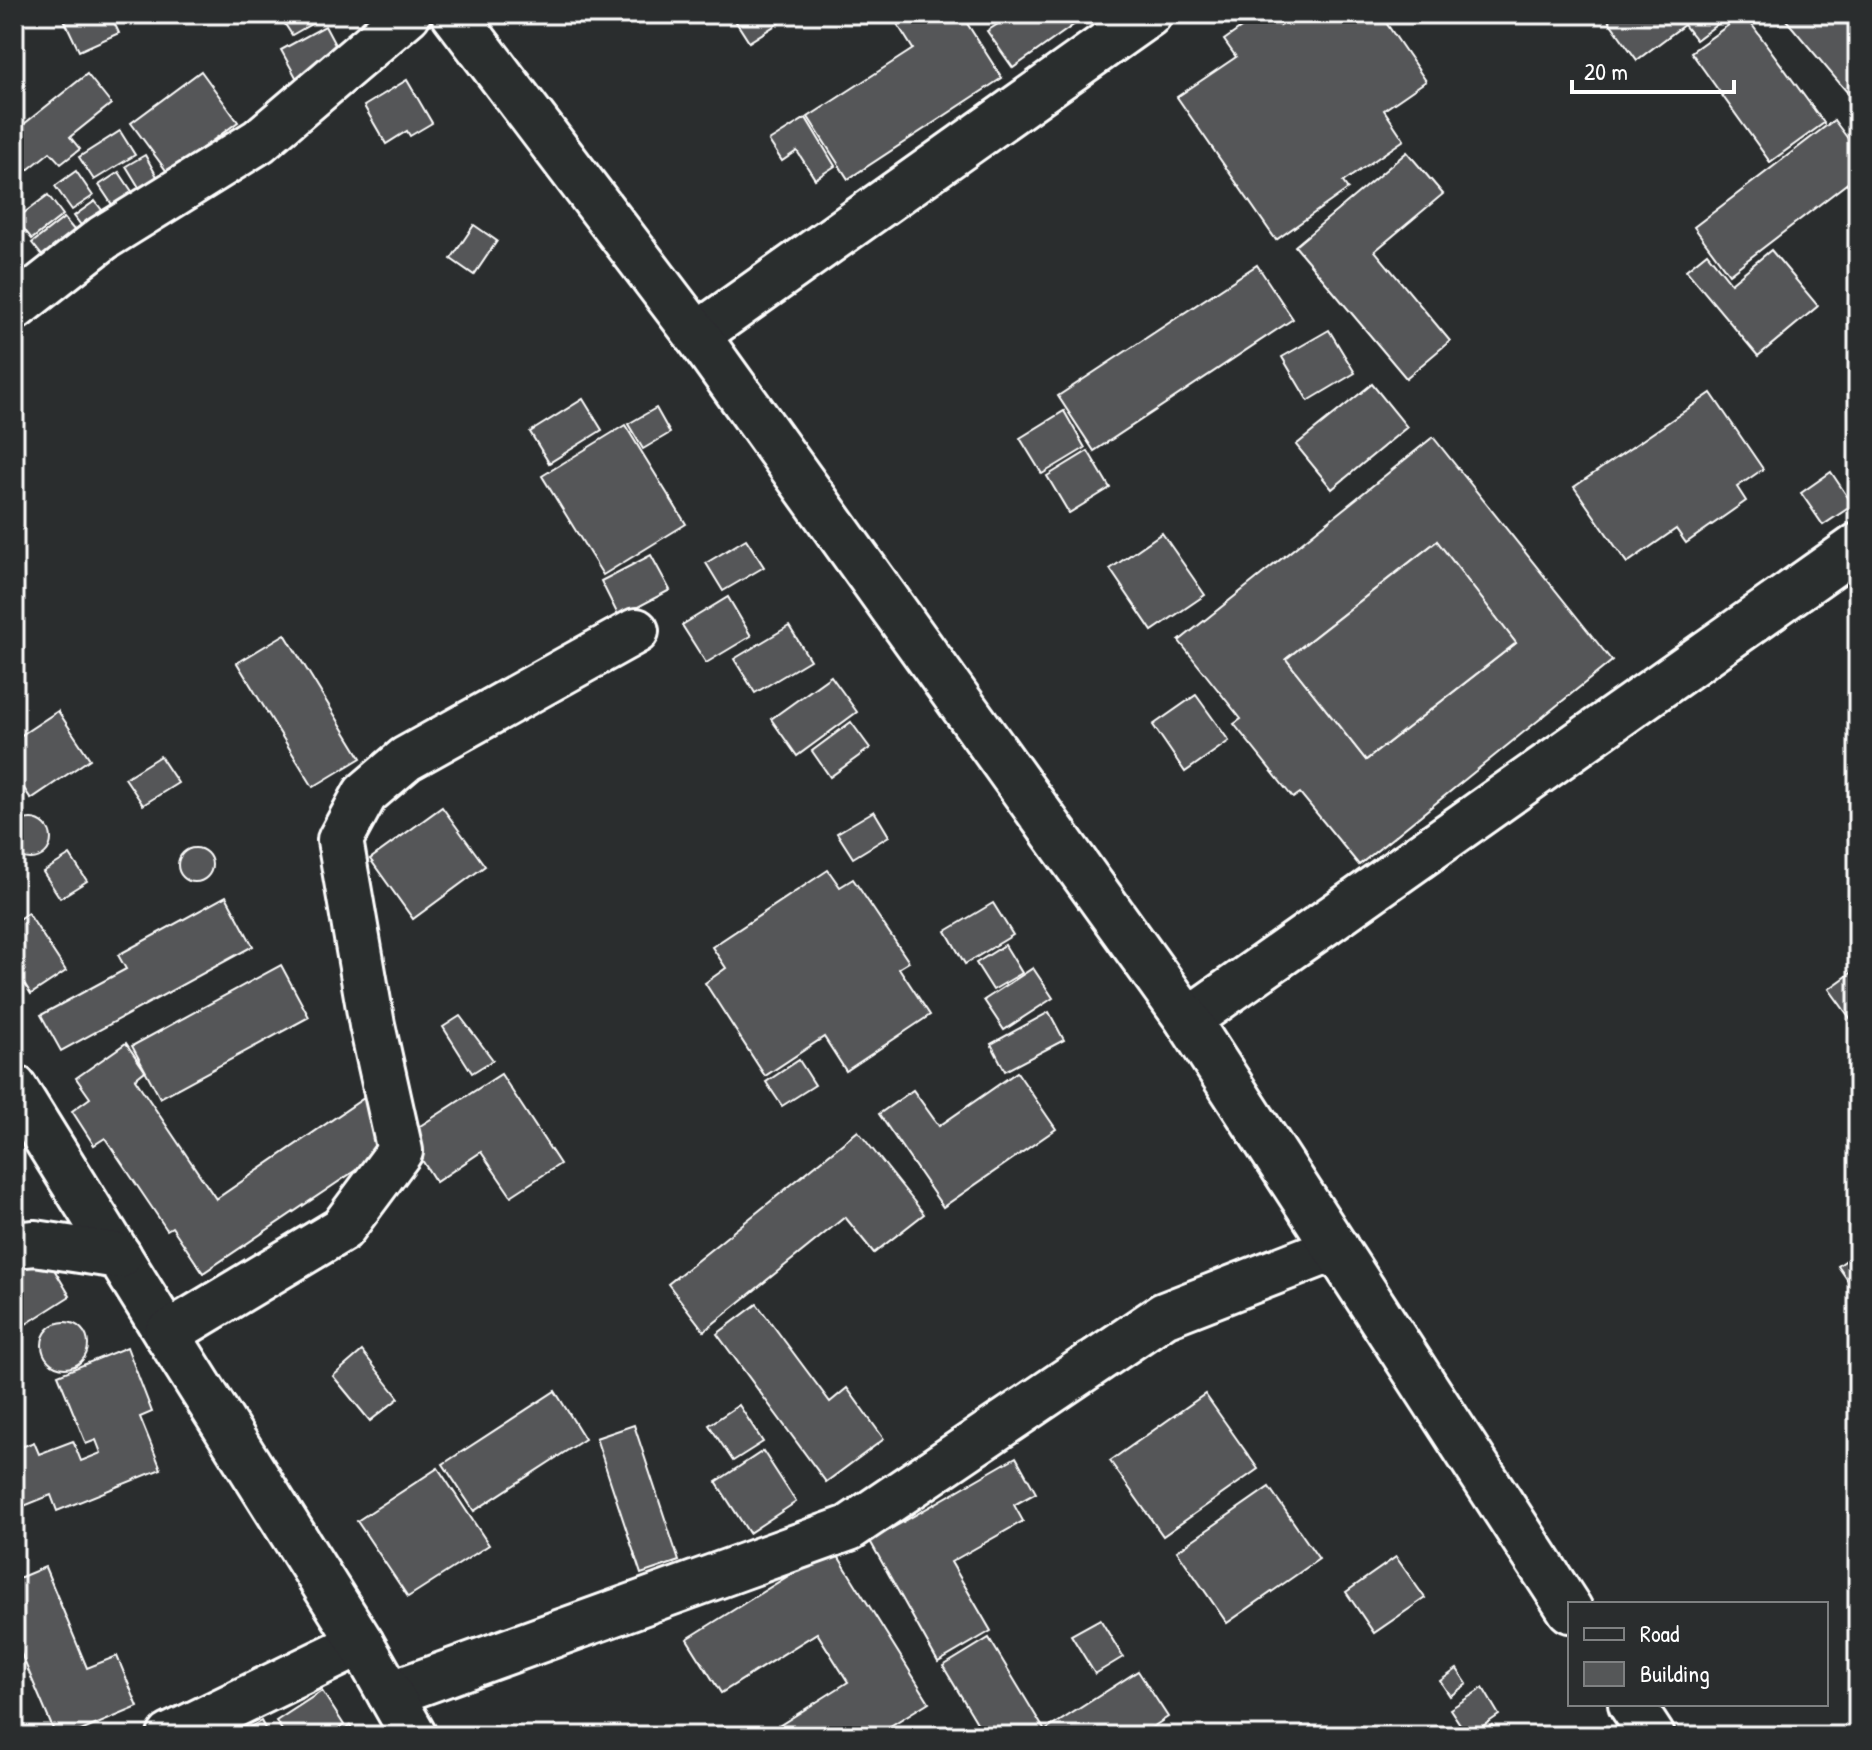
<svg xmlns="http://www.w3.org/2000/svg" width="1872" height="1750" font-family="'Patrick Hand',sans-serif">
<rect width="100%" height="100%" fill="#2a2d2e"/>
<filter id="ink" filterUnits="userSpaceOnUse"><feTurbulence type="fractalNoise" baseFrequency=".0125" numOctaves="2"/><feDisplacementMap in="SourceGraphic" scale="16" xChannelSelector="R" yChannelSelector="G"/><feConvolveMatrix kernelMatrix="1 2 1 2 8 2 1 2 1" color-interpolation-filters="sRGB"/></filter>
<g filter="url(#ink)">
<!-- building -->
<g fill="#555758" stroke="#fff" stroke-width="2" fill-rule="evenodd">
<polygon points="65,14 110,14 119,33 79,51 62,15"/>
<polygon points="287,14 324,14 325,16 292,35 281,18"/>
<polygon points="731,14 793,14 749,42"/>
<polygon points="891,14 961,14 1002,78 848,179 808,117 913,49"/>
<polygon points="996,14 1089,14 1013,68 987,31 1001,22"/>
<polygon points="1261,14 1272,14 1280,26 1297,14 1380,14 1426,81 1384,110 1404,140 1343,182 1348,189 1276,240 1177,97 1236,57 1224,40"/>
<polygon points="1610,14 1731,14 1696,40 1684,25 1637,60 1606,17"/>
<polygon points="1744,14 1824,123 1770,162 1691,52"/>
<polygon points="1781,14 1852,14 1858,21 1858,94 1852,98"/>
<polygon points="325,26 341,56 297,79 281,50"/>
<polygon points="201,71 238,122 168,173 131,123"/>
<polygon points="87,74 111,104 70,137 80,149 61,164 50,152 14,181 14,132"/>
<polygon points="407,80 432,123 410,136 407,131 386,144 364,106"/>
<polygon points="806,118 835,166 815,179 797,151 782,161 769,141"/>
<polygon points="1834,120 1858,152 1858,175 1729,274 1694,227"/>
<polygon points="120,131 135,155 94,180 79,157"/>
<polygon points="1407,152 1443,194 1375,251 1450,341 1406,378 1295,246"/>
<polygon points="145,155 159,180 140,189 126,166"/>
<polygon points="76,171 93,196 72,210 55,186"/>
<polygon points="119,172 133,193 113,206 99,185"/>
<polygon points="48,195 63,215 32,239 16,219"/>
<polygon points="95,201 108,218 87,233 74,216"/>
<polygon points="64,218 80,237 48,263 32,243"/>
<polygon points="474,225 497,241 474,275 451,259"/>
<polygon points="1771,250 1818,306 1758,356 1686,270 1707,253 1731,283"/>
<polygon points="1257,265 1293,319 1094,451 1058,396"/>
<polygon points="1329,330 1355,373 1308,401 1282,357"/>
<polygon points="1372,384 1407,427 1332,489 1296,445"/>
<polygon points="1711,393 1763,469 1737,487 1746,501 1686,543 1676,529 1627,563 1574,487"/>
<polygon points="583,399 602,430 549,463 530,432"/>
<polygon points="656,408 670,433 643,449 628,424"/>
<polygon points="1064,411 1085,448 1042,474 1020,438"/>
<polygon points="625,425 686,524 603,575 542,476"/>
<path d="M1433,437L1612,661L1359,865L1300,793L1293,798L1234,724L1241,719L1179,641ZM1437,541L1516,643L1366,760L1286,659Z"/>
<polygon points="1088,451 1110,488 1069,513 1047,476"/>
<polygon points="1831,472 1853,505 1823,525 1801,493"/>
<polygon points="1162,533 1205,595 1152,631 1110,569"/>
<polygon points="746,539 764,567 723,591 706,563"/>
<polygon points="1437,541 1516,643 1366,760 1286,659"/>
<polygon points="651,555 670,590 619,617 601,581"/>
<polygon points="728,597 751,636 706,663 682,625"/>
<polygon points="789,626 810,660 755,693 734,659"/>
<polygon points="285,634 361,758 313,787 237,663"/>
<polygon points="831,676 857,712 797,756 771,719"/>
<polygon points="1196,695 1229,741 1185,772 1153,725"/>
<polygon points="58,711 90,759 31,799 14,773 14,740"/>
<polygon points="851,722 870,748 830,777 812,751"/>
<polygon points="160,756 178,783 143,805 125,778"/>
<polygon points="442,807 485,866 413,919 370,859"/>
<polygon points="874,811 889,836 853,858 837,833"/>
<circle cx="31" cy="839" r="20"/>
<circle cx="195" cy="865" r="17"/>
<polygon points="70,855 87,881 60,898 43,872"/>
<polygon points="828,870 840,887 853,879 909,962 899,968 930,1015 846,1071 824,1037 765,1076 705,983 726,968 712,947"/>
<polygon points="226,896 253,946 61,1051 41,1015 126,969 118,955"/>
<polygon points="993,903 1013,935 965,964 946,931"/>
<polygon points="28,913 66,971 31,994 14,967 14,922"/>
<polygon points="1005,945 1022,973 993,990 976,963"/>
<polygon points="281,965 309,1017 160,1098 132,1046"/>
<polygon points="1033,968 1053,998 1004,1030 984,1000"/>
<polygon points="1858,968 1858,1029 1829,989"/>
<polygon points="1049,1012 1064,1040 1005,1071 991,1044"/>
<polygon points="460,1016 493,1060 472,1073 443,1027"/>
<polygon points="126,1043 145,1071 135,1079 216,1199 364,1098 396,1143 203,1273 172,1227 167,1230 105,1138 94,1145 72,1111 90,1098 76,1078"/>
<polygon points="799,1060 815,1085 782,1106 766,1082"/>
<polygon points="1017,1072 1056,1129 943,1207 879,1114 913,1090 939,1126"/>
<polygon points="501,1074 560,1164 511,1196 481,1152 436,1182 406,1135"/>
<polygon points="858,1131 924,1214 874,1253 845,1217 704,1331 668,1284"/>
<polygon points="40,1246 70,1296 23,1326 14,1313 14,1262"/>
<polygon points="1858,1252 1858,1295 1838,1266"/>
<polygon points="757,1304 830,1402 847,1388 884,1439 826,1482 717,1334"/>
<circle cx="65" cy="1345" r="23"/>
<polygon points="127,1347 152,1412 140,1417 161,1469 57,1511 51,1495 19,1508 14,1497 14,1450 34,1442 39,1454 73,1441 81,1461 101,1453 96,1440 86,1444 58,1375"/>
<polygon points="362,1351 399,1398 370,1421 333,1376"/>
<polygon points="555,1391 585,1439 474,1511 443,1464"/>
<polygon points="1205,1394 1258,1469 1163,1536 1110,1461"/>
<polygon points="739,1405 763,1442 733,1461 709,1425"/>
<polygon points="634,1425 679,1561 641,1574 596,1438"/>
<polygon points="763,1451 796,1502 749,1533 716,1482"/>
<polygon points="1016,1457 1036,1493 1014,1505 1023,1521 951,1562 991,1631 938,1662 870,1541"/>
<polygon points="438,1468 489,1545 408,1597 357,1521"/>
<polygon points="1269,1487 1319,1559 1227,1623 1177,1551"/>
<polygon points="833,1548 929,1702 874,1736 763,1736 848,1682 817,1633 721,1693 687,1639"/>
<polygon points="1396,1557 1425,1598 1374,1633 1346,1592"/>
<polygon points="45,1567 87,1668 117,1656 138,1707 69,1736 56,1736 14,1637 14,1580"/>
<polygon points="1100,1619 1123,1657 1095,1674 1071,1635"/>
<polygon points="989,1638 1048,1736 985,1736 943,1666"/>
<polygon points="1457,1669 1467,1684 1450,1696 1440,1681"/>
<polygon points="1138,1671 1168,1717 1139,1736 1050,1736 1046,1730"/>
<polygon points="1483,1688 1499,1715 1468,1736 1450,1709"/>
<polygon points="322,1691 344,1725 328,1736 286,1736 276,1721"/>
<polygon points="261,1721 269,1736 234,1736"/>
<polygon points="1492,1725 1499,1736 1475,1736"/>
<polygon points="350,1726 356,1736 335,1736"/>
</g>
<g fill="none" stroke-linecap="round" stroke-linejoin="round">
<!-- street casing -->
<g stroke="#fff" stroke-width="50">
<g id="street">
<polyline points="14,308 103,238 259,141 408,14"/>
<polyline points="697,335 1149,14"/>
<polyline points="1188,1020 1858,546"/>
<polyline points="14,1087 167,1334"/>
<polyline points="14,1245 35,1243 119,1256"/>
<polyline points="390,1694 849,1528 1164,1315 1336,1248"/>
<polyline points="170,1736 361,1643"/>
<polyline points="414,1736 361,1643 167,1334 342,1229 400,1151 372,1025 340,840 365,794 406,759 636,631"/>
</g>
</g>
<!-- secondary casing -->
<g stroke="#fff" stroke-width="50">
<g id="secondary">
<polyline points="454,14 697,335 1188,1020 1570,1610"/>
<polyline points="1631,1704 1652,1736"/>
</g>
</g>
<!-- street -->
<use href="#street" stroke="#2a2d2e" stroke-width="44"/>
<!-- secondary -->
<use href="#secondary" stroke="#2a2d2e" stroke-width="44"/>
</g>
</g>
<!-- margin -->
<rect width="1872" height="1750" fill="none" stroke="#2a2d2e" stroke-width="48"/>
<rect x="24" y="24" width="1824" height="1702" fill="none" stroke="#fff" stroke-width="3" filter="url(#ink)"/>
<!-- legend -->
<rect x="1568" y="1602" width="260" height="104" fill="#2a2d2e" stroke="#7f8182" stroke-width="2"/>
<rect x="1584" y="1628" width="40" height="12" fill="#2a2d2e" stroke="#7f8182" stroke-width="2"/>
<text x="1640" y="1642" font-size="24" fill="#ffffff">Road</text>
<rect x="1584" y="1662" width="40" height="24" fill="#555758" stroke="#7f8182" stroke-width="2"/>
<text x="1640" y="1682" font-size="24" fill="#ffffff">Building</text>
<!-- scale -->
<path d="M1572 80v12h162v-12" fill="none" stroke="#ffffff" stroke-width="4"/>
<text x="1584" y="80" font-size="24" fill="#ffffff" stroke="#2a2d2e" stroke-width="6" paint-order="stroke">20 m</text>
</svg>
